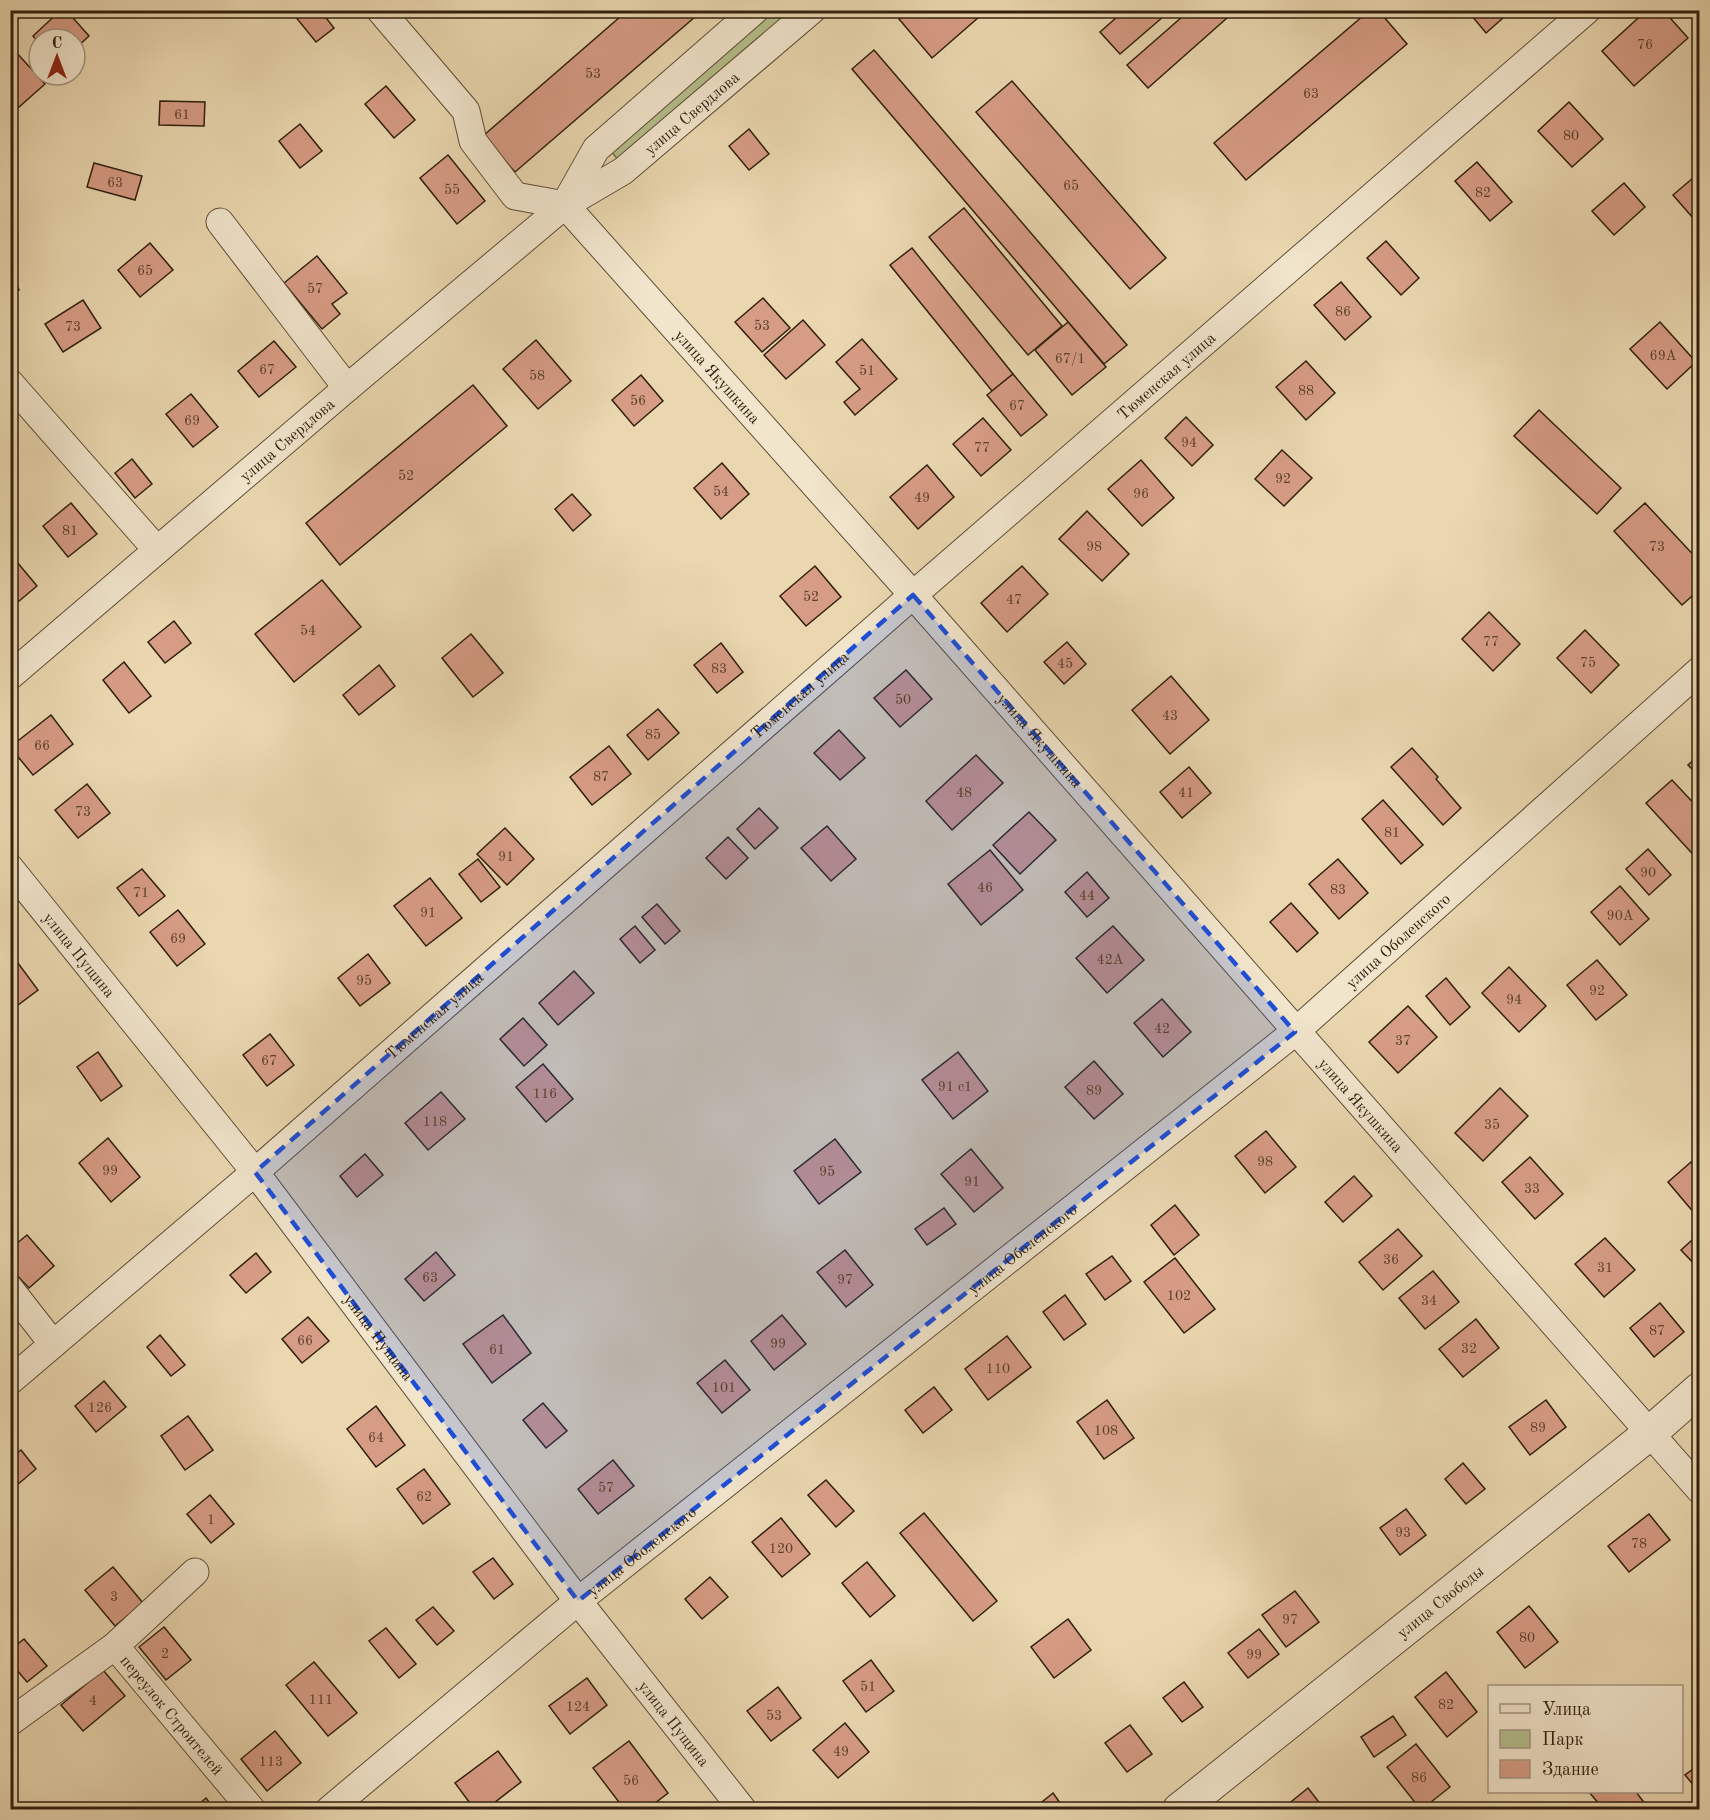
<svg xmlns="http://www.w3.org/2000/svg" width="1710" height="1820" font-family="'Old Standard TT',serif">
<rect width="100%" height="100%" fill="#ead7b0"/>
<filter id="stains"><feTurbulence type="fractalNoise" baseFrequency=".00333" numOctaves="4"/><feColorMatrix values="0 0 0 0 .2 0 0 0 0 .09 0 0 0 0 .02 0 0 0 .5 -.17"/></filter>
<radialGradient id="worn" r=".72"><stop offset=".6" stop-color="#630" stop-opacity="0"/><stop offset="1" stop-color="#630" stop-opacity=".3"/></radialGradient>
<!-- green -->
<polygon fill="#b5be8c" stroke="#726f4d" stroke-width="1.5" points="764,11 800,11 622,164 606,146"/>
<!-- building -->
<g fill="#d79c85" stroke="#30200e" stroke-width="1.5">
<polygon points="61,10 66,10 89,36 75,49 75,39 39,39 39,43 33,36"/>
<polygon points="290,10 320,10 334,28 316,42"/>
<polygon points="628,10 703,10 515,172 483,136"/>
<polygon points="909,10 987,10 932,58 899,19"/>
<polygon points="1125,10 1171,10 1120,54 1100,32"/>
<polygon points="1190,10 1236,10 1148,88 1127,65"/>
<polygon points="1370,10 1378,10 1407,44 1246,180 1214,143"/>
<polygon points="1467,10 1512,10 1486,33"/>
<polygon points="1647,10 1663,10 1688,38 1634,86 1602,51"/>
<polygon points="874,50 1127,345 1104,364 852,69"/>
<polygon points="15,51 45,84 10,115 10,55"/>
<polygon points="1012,81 1166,258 1130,289 976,112"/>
<polygon points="386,86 415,120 394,138 365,104"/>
<polygon points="160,101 205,102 204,126 159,125"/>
<polygon points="1569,102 1603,139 1572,167 1538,131"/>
<polygon points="300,124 322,151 300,168 279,141"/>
<polygon points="749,129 769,154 749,170 729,146"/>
<polygon points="448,155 485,201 457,224 420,178"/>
<polygon points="1477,162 1512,202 1490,221 1455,181"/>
<polygon points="94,163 142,176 135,200 87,187"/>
<polygon points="1700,172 1700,226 1673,195"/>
<polygon points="1624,183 1645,207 1614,235 1592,211"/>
<polygon points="964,208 1062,326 1028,355 929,237"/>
<polygon points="1386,241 1419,278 1401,295 1367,258"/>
<polygon points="150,243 173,270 140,297 118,270"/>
<polygon points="912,248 1013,374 992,391 890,265"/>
<polygon points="317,256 347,293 332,304 340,314 322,329 284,283"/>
<polygon points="10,268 19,290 10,293"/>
<polygon points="1341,282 1371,317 1345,340 1314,305"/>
<polygon points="763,298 790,328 762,352 735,322"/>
<polygon points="83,300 101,328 63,352 45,324"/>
<polygon points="803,320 825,345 786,379 764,355"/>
<polygon points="1068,322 1106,367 1072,395 1035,350"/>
<polygon points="1660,322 1696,362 1667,389 1630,349"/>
<polygon points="862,339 897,379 855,415 844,402 860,389 836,362"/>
<polygon points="536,340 571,381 538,409 503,369"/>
<polygon points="274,341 296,367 259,397 238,371"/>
<polygon points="1306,361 1335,393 1306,420 1276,387"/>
<polygon points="1013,374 1047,415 1021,436 987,395"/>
<polygon points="641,375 663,401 634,426 612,400"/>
<polygon points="473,385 507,426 340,565 306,523"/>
<polygon points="191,394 218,427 193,447 166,414"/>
<polygon points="1539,410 1621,488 1597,514 1514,436"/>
<polygon points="1186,417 1213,445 1192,466 1165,438"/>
<polygon points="983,418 1011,450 981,476 953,444"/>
<polygon points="1282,450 1312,478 1284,506 1255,479"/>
<polygon points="132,459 152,484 135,498 115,473"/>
<polygon points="1141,460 1174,498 1142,526 1108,489"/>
<polygon points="722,463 749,494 721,519 694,488"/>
<polygon points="927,465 954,497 918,529 890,497"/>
<polygon points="572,494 591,515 573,531 555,509"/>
<polygon points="71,503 97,534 68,557 43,526"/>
<polygon points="1645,503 1700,562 1700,589 1682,605 1614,531"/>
<polygon points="1087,511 1129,554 1102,581 1059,539"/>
<polygon points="12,556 37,586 12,607 10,557"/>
<polygon points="815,566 841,597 806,626 780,596"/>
<polygon points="1022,566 1048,594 1007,632 981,603"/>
<polygon points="322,580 361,627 294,682 255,634"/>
<polygon points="1489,612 1520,644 1493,671 1462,639"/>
<polygon points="174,621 191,643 165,663 148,642"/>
<polygon points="1585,630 1619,665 1591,693 1557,658"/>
<polygon points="471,634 503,673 473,697 442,658"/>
<polygon points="1067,642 1086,664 1064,684 1044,662"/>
<polygon points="721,643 743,672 717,693 694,665"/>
<polygon points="124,662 151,696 129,713 103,680"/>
<polygon points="379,665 395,686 359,715 343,695"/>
<polygon points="906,670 932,699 900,727 874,698"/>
<polygon points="1171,676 1209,720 1170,754 1132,710"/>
<polygon points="658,709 679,733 648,760 627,735"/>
<polygon points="51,715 73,744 33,775 10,747"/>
<polygon points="839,730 865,758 840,780 814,753"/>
<polygon points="609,746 631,774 592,805 570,777"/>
<polygon points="1412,748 1438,777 1436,779 1461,808 1443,825 1391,767"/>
<polygon points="1700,754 1700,777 1688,765"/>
<polygon points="976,755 1003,783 952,830 926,801"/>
<polygon points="1189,767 1211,793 1182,818 1160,792"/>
<polygon points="1672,780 1700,810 1700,862 1646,803"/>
<polygon points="87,784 110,813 78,838 55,810"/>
<polygon points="1383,800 1423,845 1401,864 1362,819"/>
<polygon points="759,808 778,828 755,849 737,829"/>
<polygon points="1029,812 1056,840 1020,874 993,845"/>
<polygon points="827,826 856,859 831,881 801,848"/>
<polygon points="505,828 534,859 507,885 477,854"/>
<polygon points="728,837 748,858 726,879 706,858"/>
<polygon points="1648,849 1671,875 1649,895 1626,869"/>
<polygon points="990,850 1023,890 981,925 948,884"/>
<polygon points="478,859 500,887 481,902 459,874"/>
<polygon points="1338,859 1368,893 1339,919 1309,884"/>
<polygon points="142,869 165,896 139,916 117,888"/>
<polygon points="1087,872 1109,898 1087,917 1065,892"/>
<polygon points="430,878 462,918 426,946 394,906"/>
<polygon points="1620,886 1649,919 1620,945 1591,912"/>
<polygon points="1291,903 1318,933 1297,952 1270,922"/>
<polygon points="657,904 680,931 665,944 642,917"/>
<polygon points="178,910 205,944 177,966 150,932"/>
<polygon points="635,926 655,950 640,963 620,939"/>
<polygon points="1113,926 1144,960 1107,993 1076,958"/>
<polygon points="368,954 390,983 360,1006 338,978"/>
<polygon points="12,955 38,990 10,1011 10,957"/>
<polygon points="1597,960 1627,995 1596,1020 1567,985"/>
<polygon points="1509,967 1546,1006 1519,1032 1482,993"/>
<polygon points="574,971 594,993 558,1025 539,1003"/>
<polygon points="1446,978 1470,1007 1450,1025 1426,996"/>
<polygon points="1162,999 1191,1032 1163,1057 1134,1023"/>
<polygon points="1408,1006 1437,1037 1398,1073 1369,1042"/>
<polygon points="523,1018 547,1045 524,1066 500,1039"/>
<polygon points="270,1034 294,1065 267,1086 243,1055"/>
<polygon points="98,1052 122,1086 101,1101 77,1067"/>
<polygon points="958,1052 988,1091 953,1119 922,1080"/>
<polygon points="1094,1061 1123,1094 1094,1119 1065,1087"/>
<polygon points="543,1064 573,1099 546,1122 516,1087"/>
<polygon points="1500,1088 1528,1116 1483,1161 1455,1133"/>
<polygon points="441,1092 465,1119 428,1150 405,1123"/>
<polygon points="1266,1131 1296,1167 1265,1193 1235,1156"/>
<polygon points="108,1138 140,1177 111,1202 79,1163"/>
<polygon points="835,1139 861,1172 819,1204 794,1171"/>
<polygon points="971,1149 1003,1188 974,1212 941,1174"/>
<polygon points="365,1154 383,1175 357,1197 340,1176"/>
<polygon points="1530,1157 1563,1194 1535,1219 1502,1182"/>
<polygon points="1691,1162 1700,1172 1700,1210 1695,1214 1668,1182"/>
<polygon points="1354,1176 1372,1196 1343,1222 1325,1202"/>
<polygon points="1175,1205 1199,1235 1174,1255 1151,1225"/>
<polygon points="944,1208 956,1224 927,1245 915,1229"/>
<polygon points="1398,1229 1422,1256 1383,1290 1359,1262"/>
<polygon points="1700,1233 1700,1270 1681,1250"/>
<polygon points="27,1235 54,1266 29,1288 10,1268 10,1249"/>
<polygon points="1605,1238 1635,1270 1604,1297 1575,1264"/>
<polygon points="845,1250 873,1285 846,1307 817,1272"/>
<polygon points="436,1252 455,1275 424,1301 405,1279"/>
<polygon points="256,1253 271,1272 246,1293 230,1275"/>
<polygon points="1112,1256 1131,1281 1105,1300 1086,1274"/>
<polygon points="1175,1258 1215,1309 1184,1333 1144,1282"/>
<polygon points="1433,1271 1459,1302 1425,1329 1399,1298"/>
<polygon points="1065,1295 1086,1324 1064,1340 1043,1312"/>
<polygon points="1660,1303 1684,1332 1654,1357 1630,1328"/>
<polygon points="503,1315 531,1353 492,1383 463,1344"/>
<polygon points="782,1315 806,1344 774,1370 751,1341"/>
<polygon points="308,1317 329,1341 302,1363 282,1339"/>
<polygon points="1476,1319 1499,1348 1463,1377 1439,1349"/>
<polygon points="160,1335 185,1365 171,1376 147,1347"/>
<polygon points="1007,1336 1031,1367 988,1400 965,1369"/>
<polygon points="725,1360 750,1390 722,1413 697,1383"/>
<polygon points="104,1381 126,1407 96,1432 75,1406"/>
<polygon points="934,1387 952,1410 923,1433 905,1410"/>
<polygon points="1107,1400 1134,1438 1104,1459 1077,1422"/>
<polygon points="1546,1400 1566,1427 1530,1455 1509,1427"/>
<polygon points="543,1403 567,1431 546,1448 523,1420"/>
<polygon points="376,1406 405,1445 376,1467 347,1429"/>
<polygon points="188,1416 213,1450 185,1470 161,1436"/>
<polygon points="21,1450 36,1469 10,1491 10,1459"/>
<polygon points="613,1460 634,1486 598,1514 578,1489"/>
<polygon points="1463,1463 1485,1489 1466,1504 1445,1479"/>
<polygon points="424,1469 450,1504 423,1524 397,1489"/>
<polygon points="826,1480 854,1511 836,1527 808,1495"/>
<polygon points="210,1495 234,1524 211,1543 187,1514"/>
<polygon points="1406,1509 1426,1535 1400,1555 1380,1528"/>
<polygon points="924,1513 997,1601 973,1621 900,1533"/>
<polygon points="1649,1514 1670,1540 1629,1572 1608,1546"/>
<polygon points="781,1518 810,1554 782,1577 752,1542"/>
<polygon points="493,1558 513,1584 494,1599 473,1572"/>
<polygon points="867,1562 895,1596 870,1617 842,1583"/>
<polygon points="113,1567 143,1603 115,1626 85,1590"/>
<polygon points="710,1577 728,1597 702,1619 685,1599"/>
<polygon points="1295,1591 1319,1622 1286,1647 1262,1615"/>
<polygon points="1529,1606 1558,1642 1525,1668 1497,1632"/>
<polygon points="433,1607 454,1631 437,1645 416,1620"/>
<polygon points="1068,1619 1091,1650 1054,1678 1031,1647"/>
<polygon points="164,1627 191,1660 166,1680 139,1647"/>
<polygon points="386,1628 416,1664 399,1678 369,1641"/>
<polygon points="1259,1629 1279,1654 1248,1678 1228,1653"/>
<polygon points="24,1639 47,1666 27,1682 10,1662 10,1650"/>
<polygon points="871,1660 894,1691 866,1712 843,1681"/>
<polygon points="314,1662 357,1713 328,1736 286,1685"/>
<polygon points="103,1670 125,1696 83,1731 61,1705"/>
<polygon points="1446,1672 1477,1712 1447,1737 1415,1697"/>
<polygon points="587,1678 607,1705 570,1734 549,1706"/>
<polygon points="1184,1682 1203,1707 1182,1722 1163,1698"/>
<polygon points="778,1687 801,1718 771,1741 747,1711"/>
<polygon points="1393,1716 1406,1735 1374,1757 1361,1737"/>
<polygon points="845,1723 869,1752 838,1778 813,1750"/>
<polygon points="1130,1725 1152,1754 1127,1772 1105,1743"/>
<polygon points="275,1731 301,1763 267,1791 241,1759"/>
<polygon points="629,1741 668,1793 646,1810 625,1810 593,1768"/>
<polygon points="1416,1744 1450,1787 1421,1810 1387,1767"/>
<polygon points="498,1751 521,1782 485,1810 475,1810 455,1783"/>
<polygon points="1700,1764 1700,1793 1685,1775"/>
<polygon points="1308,1788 1325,1810 1281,1810"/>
<polygon points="1589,1792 1636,1792 1650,1810 1604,1810"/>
<polygon points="1053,1793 1065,1810 1032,1810"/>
<polygon points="206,1798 215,1810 192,1810"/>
</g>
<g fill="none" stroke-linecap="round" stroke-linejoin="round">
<!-- minor casing -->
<g stroke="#5e4e36" stroke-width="29">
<g id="minor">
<path id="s1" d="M380,10L466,111L473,141L515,196L565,205L913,595L1700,1490"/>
<polyline points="565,204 596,149 755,10"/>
<polyline points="220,222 347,388"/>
<polyline points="10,383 157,550"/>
<path id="s2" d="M10,676L347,388L565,205L623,171L812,10"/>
<path id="s3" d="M10,868L255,1172L578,1601L743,1810"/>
<polyline points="10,1289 53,1344"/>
<path id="s4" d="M10,1381L255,1172L913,595L1587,10"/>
<polyline points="115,1646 195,1572"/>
<path id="s5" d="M10,1722L115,1646L252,1810"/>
<path id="s6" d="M329,1810L578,1601L1295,1032L1700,670"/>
</g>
</g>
<!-- tertiary casing -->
<g stroke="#5e4e36" stroke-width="35">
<g id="tertiary">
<path id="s7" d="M1179,1810L1650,1433L1700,1389"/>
</g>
</g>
<!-- minor -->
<use href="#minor" stroke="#f1e5cc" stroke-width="27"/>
<!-- tertiary -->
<use href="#tertiary" stroke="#f1e5cc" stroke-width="33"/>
</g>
<!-- marked area -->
<path fill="#1d4ed8" fill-opacity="0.2" stroke="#1d4ed8" stroke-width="4.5" stroke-dasharray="12 8" stroke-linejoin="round" d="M913,595L1295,1032L578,1601L255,1172Z"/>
<g text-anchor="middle" stroke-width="4.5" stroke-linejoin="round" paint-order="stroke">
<!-- number labels -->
<g font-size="14" fill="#5a3f2c">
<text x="1645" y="49">76</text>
<text x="593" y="78">53</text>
<text x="1311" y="98">63</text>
<text x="182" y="119">61</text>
<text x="1571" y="140">80</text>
<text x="115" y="187">63</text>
<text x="1071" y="190">65</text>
<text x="452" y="194">55</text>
<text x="1483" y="197">82</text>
<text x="145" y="275">65</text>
<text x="315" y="293">57</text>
<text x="1343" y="316">86</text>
<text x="762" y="330">53</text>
<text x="73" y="331">73</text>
<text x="1663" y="360">69А</text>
<text x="1070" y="363">67/1</text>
<text x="267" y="374">67</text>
<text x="867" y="375">51</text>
<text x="537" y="380">58</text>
<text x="1306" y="395">88</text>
<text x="638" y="405">56</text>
<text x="1017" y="410">67</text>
<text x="192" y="425">69</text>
<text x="1189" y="447">94</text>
<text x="982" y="452">77</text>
<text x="406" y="480">52</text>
<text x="1283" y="483">92</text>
<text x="721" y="496">54</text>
<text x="1141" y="498">96</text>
<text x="922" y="502">49</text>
<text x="70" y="535">81</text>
<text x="1094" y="551">98</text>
<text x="1657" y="551">73</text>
<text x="811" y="601">52</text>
<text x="1014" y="604">47</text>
<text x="308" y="635">54</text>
<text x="1491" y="646">77</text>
<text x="1588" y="667">75</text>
<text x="1065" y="668">45</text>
<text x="719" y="673">83</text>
<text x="903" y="704">50</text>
<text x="1170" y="720">43</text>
<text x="653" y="739">85</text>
<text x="42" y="750">66</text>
<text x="601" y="781">87</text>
<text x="964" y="797">48</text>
<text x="1186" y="797">41</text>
<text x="83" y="816">73</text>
<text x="1392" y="837">81</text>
<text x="506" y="861">91</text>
<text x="1648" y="877">90</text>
<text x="985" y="892">46</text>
<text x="1338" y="894">83</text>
<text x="141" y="897">71</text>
<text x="1087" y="900">44</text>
<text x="428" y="917">91</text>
<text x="1620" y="920">90А</text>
<text x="178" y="943">69</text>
<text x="1110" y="964">42А</text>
<text x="364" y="985">95</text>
<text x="1597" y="995">92</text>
<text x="1514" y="1004">94</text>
<text x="1162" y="1033">42</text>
<text x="1403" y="1045">37</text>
<text x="269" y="1065">67</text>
<text x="955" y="1091">91 с1</text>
<text x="1094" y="1095">89</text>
<text x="545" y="1098">116</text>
<text x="435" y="1126">118</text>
<text x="1492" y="1129">35</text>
<text x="1265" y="1166">98</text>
<text x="110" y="1175">99</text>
<text x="827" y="1176">95</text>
<text x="972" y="1186">91</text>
<text x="1532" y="1193">33</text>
<text x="1391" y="1264">36</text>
<text x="1605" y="1272">31</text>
<text x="430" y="1282">63</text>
<text x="845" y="1284">97</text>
<text x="1179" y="1300">102</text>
<text x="1429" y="1305">34</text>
<text x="1657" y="1335">87</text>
<text x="305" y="1345">66</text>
<text x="778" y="1348">99</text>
<text x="1469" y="1353">32</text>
<text x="497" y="1354">61</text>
<text x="998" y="1373">110</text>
<text x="724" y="1392">101</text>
<text x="100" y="1412">126</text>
<text x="1538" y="1432">89</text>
<text x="1106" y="1435">108</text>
<text x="376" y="1442">64</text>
<text x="606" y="1492">57</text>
<text x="424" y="1501">62</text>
<text x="211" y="1524">1</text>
<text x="1403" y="1537">93</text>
<text x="1639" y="1548">78</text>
<text x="781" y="1553">120</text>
<text x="114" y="1601">3</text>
<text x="1290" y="1624">97</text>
<text x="1527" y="1642">80</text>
<text x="165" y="1658">2</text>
<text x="1254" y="1659">99</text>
<text x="868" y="1691">51</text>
<text x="321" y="1704">111</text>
<text x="93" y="1705">4</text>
<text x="1446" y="1709">82</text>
<text x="578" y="1711">124</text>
<text x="774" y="1720">53</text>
<text x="841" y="1756">49</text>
<text x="271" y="1766">113</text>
<text x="1419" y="1782">86</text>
<text x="631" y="1785">56</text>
</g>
<!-- street labels -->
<g font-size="16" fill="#30200e" stroke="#f1e5cc">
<text dy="6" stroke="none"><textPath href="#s2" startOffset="885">улица Свердлова</textPath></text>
<text dy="6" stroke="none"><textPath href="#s4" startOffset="1532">Тюменская улица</textPath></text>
<text dy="6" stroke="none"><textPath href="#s1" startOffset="513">улица Якушкина</textPath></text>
<text dy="6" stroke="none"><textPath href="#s2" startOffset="364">улица Свердлова</textPath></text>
<text dy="6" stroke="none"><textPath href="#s4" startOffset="1046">Тюменская улица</textPath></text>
<text dy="6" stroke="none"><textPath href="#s1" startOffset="999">улица Якушкина</textPath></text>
<text dy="6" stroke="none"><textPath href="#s6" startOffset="1378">улица Оболенского</textPath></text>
<text dy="6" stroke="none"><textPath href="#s3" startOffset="111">улица Пущина</textPath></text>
<text dy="6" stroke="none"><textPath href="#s4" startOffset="560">Тюменская улица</textPath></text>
<text dy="6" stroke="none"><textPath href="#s1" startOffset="1485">улица Якушкина</textPath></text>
<text dy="6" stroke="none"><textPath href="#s6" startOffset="892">улица Оболенского</textPath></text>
<text dy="6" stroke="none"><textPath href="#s3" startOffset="597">улица Пущина</textPath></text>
<text dy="6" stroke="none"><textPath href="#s6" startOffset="406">улица Оболенского</textPath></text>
<text dy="6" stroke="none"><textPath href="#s7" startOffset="334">улица Свободы</textPath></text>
<text dy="6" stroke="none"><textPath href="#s5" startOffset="219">переулок Строителей</textPath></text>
<text dy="6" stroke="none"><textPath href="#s3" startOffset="1083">улица Пущина</textPath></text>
</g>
</g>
<!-- margin -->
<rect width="1710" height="1820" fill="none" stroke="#ead7b0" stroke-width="36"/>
<rect x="12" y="12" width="1686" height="1796" fill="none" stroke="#30200e" stroke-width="3"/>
<rect x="18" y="18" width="1674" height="1784" fill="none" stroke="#30200e" stroke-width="1.5"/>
<!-- legend -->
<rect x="1488" y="1685" width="195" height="108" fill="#f1e5cc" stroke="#a49680" stroke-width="1.5"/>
<rect x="1500" y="1704" width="30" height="9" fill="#f1e5cc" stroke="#a49680" stroke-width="1.5"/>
<text x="1542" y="1715" font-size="18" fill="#30200e">Улица</text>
<rect x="1500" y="1730" width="30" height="18" fill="#b5be8c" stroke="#a49680" stroke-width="1.5"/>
<text x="1542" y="1745" font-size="18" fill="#30200e">Парк</text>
<rect x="1500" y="1760" width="30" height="18" fill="#d79c85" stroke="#a49680" stroke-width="1.5"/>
<text x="1542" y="1775" font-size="18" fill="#30200e">Здание</text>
<!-- north arrow -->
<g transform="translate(57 57)"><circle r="28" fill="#f1e5cc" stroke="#a49680" stroke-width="1.5"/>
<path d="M0-4.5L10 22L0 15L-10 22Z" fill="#8f2418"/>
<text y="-9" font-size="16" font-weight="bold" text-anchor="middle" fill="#30200e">С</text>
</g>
<rect width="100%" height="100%" filter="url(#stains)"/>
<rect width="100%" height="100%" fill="url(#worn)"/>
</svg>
